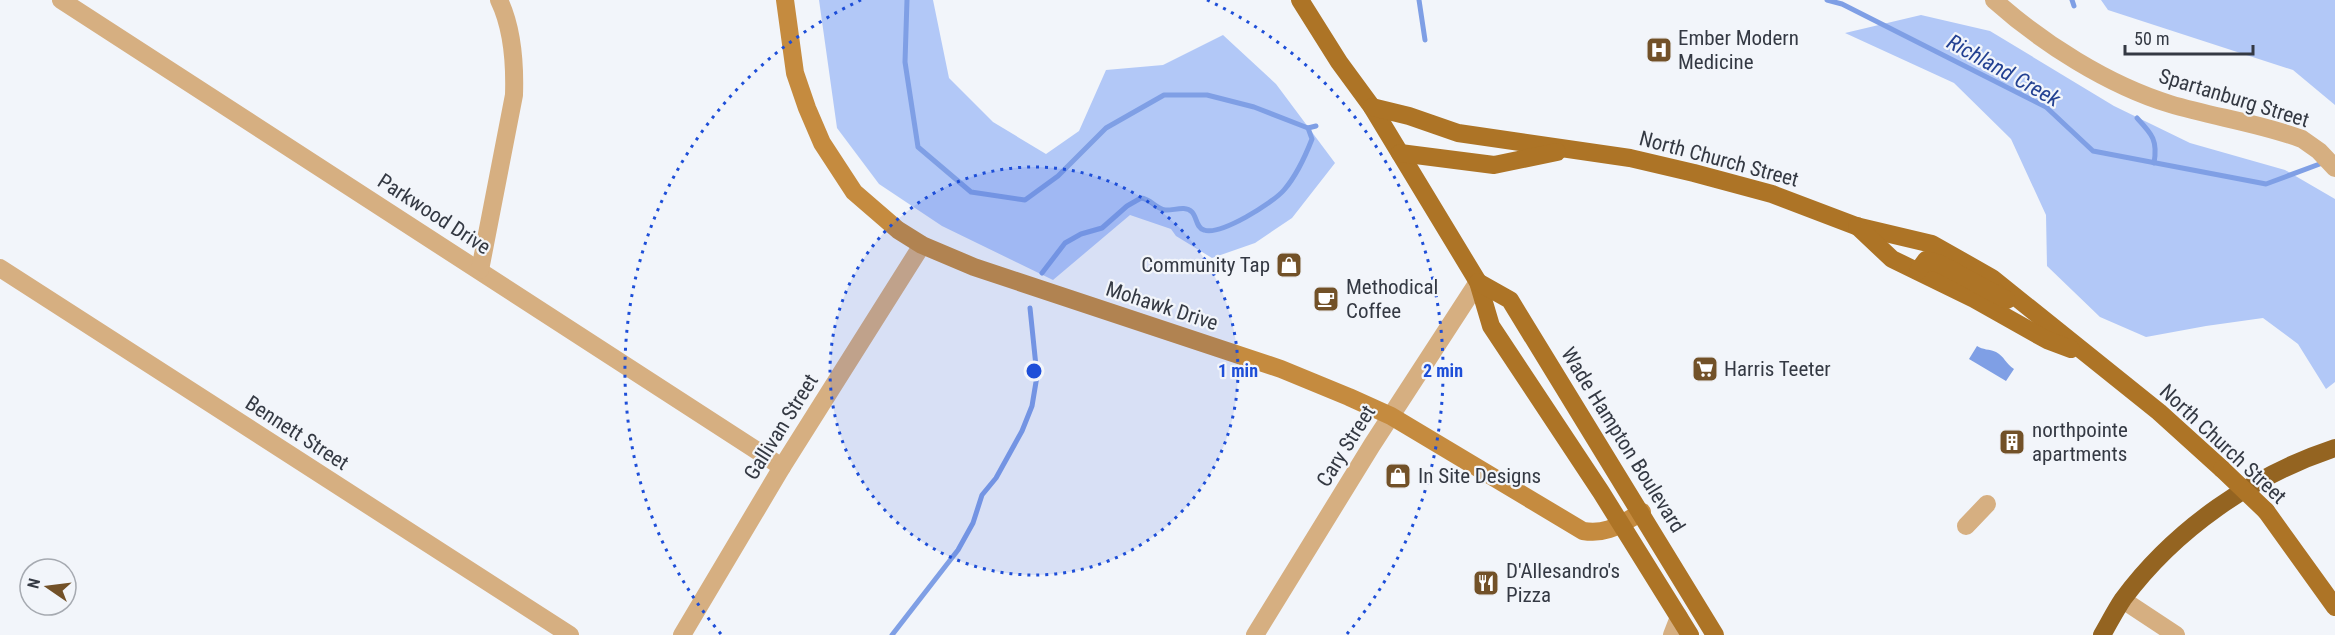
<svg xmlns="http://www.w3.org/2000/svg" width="2335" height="635" font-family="'Roboto Condensed',sans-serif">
<rect width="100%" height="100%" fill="#f2f5fa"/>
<!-- green -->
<g fill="#b2c8f7">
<polygon points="819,0 933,0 949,78 993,122 1046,154 1079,131 1106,70 1163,65 1223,35 1276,84 1335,163 1292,218 1255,243 1212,258 1176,236 1171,229 1130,215 1053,280 942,226 879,184 837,128"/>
<polygon points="2101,0 2335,0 2335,105 2293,70 2108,10"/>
<polygon points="1921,15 1990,31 2114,106 2190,143 2285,170 2335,199 2335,382 2326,389 2298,344 2263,318 2206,326 2146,337 2100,317 2047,266 2046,215 2011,139 1954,83 1845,33"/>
</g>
<!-- water -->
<path fill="#7f9fe5" d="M1977,346C1983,350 1989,349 1996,352C2004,356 2006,364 2014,369L2006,381L1969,359Z"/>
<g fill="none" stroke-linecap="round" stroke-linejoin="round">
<!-- stream -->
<g stroke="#7f9fe5" stroke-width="5">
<polyline points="907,0 905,62 918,147 971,192 1025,200 1058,176 1106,128 1164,95 1207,95 1254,107 1308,128 1316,126"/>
<polyline points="1419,0 1425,40"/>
<polyline points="1827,0 1842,4 2046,107 2093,151 2266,184 2325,162"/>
<polyline points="2072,0 2074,6"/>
<path d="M2137,118C2152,134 2158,140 2154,163"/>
<path d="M1042,273L1065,243L1081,234L1102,228L1127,206L1141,198C1151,199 1155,208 1165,210C1173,211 1185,205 1192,212C1197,217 1196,228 1204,230C1220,236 1273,203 1284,190C1297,175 1305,157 1312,139L1308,128"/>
<polyline points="892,635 958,550 973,523 982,495 996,478 1022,431 1032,406 1037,376 1030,308"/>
</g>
<!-- street -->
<g stroke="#d6af81" stroke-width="18">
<polyline points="61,0 782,467"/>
<path d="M1994,0C2042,43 2108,85 2170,104C2213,117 2259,123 2302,139L2319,151L2335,168"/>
<polyline points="0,268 570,635"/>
<path d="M480,270L514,95C515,64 513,29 499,0"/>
<polyline points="1966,526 1987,504"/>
<polyline points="2123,600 2176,635"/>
<polyline points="682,635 782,467 922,245"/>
<polyline points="1255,635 1372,445 1478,282"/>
<polyline points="1672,635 1679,617"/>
</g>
<!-- secondary -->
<path stroke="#c58b3f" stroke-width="18" d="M785,0L795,73L807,108L822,143L854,192L898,230L922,245L974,267L1281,369L1349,397L1391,416L1583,531C1608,535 1620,524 1642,512"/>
<!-- primary -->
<g stroke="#ad7426" stroke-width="18">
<polyline points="1300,0 1339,62 1372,107 1478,282 1491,326 1601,492 1690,635"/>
<polyline points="1372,107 1409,116 1458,133 1630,158 1694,173 1772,194 1856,226 1932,244 1992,278 2159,412 2222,469"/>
<polyline points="1400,153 1494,165 1557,152"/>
<polyline points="1857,226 1892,259 1974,299 2047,340 2071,349"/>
<polyline points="1918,271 1926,260 1940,264 2007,300"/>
<polyline points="1478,282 1510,300 1715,635"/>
<polyline points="2266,511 2335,607"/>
</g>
<!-- highway -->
<path stroke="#946421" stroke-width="18" d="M2102,635C2109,623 2115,611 2123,599C2175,529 2253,475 2335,448"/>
<!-- primary-bridge -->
<polyline stroke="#ad7426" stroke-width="18" points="2222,469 2266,511"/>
</g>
<!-- distance rings -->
<circle cx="1034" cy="371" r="204" fill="#1d4ed8" fill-opacity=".12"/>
<g fill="none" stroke="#1d4ed8" stroke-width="3" stroke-dasharray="3 6">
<circle cx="1034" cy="371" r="204"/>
<path d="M721 634A409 409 0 0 1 861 0M1207 0A409 409 0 0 1 1347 634"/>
</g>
<!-- icons -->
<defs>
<g id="hospital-square" transform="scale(1.35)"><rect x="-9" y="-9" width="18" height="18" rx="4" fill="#725128" stroke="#f2f5fa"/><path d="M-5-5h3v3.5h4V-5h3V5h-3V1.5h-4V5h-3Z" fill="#fff"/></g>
<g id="shop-square" transform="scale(1.35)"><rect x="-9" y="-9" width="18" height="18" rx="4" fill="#725128" stroke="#f2f5fa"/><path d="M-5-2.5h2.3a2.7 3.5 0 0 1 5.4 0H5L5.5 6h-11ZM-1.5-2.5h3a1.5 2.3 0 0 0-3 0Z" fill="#fff"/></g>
<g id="cafe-square" transform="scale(1.35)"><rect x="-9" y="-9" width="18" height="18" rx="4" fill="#725128" stroke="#f2f5fa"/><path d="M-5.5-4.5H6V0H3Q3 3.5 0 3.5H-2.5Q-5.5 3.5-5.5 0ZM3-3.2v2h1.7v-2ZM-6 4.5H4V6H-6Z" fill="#fff"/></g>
<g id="supermarket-square" transform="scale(1.35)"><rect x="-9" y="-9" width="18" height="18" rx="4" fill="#725128" stroke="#f2f5fa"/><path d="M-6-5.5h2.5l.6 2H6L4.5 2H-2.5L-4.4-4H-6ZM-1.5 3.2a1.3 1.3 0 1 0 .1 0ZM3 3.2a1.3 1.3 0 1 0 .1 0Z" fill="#fff"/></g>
<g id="building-square" transform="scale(1.35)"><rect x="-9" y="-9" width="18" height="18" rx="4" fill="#725128" stroke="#f2f5fa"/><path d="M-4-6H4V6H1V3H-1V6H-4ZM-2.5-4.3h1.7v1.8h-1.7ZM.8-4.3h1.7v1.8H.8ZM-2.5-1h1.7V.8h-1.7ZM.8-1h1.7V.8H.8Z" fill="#fff"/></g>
<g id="restaurant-square" transform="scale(1.35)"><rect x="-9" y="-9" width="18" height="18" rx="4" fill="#725128" stroke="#f2f5fa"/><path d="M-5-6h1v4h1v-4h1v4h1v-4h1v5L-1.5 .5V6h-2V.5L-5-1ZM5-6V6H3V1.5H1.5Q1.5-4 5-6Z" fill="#fff"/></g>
</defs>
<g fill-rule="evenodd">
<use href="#hospital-square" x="1659" y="50"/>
<use href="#shop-square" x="1289" y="265"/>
<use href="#cafe-square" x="1326" y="299"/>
<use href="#supermarket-square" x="1705" y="369"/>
<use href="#building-square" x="2012" y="442"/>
<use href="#shop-square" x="1398" y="476"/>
<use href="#restaurant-square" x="1486" y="583"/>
</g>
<g text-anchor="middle" stroke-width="4.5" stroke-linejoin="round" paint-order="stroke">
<!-- poi labels -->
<g font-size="21" fill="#343943" stroke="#f2f5fa" text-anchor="start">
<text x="1678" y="45">Ember Modern<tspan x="1678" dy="24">Medicine</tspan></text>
<text x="1270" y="272" text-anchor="end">Community Tap</text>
<text x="1346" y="294">Methodical<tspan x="1346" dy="24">Coffee</tspan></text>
<text x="1724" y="376">Harris Teeter</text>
<text x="2032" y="437">northpointe<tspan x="2032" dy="24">apartments</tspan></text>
<text x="1418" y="483">In Site Designs</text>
<text x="1506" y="578">D'Allesandro's<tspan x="1506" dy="24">Pizza</tspan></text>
</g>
<!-- street labels -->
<g font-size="21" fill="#343943" stroke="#f2f5fa">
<text transform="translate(2234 98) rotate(17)" y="7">Spartanburg Street</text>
<text transform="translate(1719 159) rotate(15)" y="7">North Church Street</text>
<text transform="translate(434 214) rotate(33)" y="7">Parkwood Drive</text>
<text transform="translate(1162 306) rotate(18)" y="7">Mohawk Drive</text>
<text transform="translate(781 427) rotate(-58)" y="7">Gallivan Street</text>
<text transform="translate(297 433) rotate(33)" y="7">Bennett Street</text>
<text transform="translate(1623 440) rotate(58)" y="7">Wade Hampton Boulevard</text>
<text transform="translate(2223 444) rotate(43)" y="7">North Church Street</text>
<text transform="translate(1346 446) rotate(-58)" y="7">Cary Street</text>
</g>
<!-- water labels -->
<g font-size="22" font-style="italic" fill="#234192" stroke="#f2f5fa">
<text transform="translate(2004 70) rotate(29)" y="8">Richland Creek</text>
</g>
</g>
<circle cx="1034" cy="371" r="9" fill="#1d4ed8" stroke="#f2f5fa" stroke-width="3"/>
<g font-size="18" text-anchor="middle" font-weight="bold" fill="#1d4ed8" stroke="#f2f5fa" stroke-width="4.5" stroke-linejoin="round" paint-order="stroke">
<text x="1238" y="377">1 min</text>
<text x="1443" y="377">2 min</text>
</g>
<!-- north arrow -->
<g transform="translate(48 587) rotate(284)"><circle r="28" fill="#f2f5fa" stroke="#a6aab1" stroke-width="1.5"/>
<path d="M0-4.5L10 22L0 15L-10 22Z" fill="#725128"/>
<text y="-9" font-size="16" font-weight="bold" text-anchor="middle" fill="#343943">N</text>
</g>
<!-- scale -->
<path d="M2125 45v9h128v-9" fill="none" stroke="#343943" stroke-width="3"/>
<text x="2134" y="45" font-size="18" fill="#343943" stroke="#f2f5fa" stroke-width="4.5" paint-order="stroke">50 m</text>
</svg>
